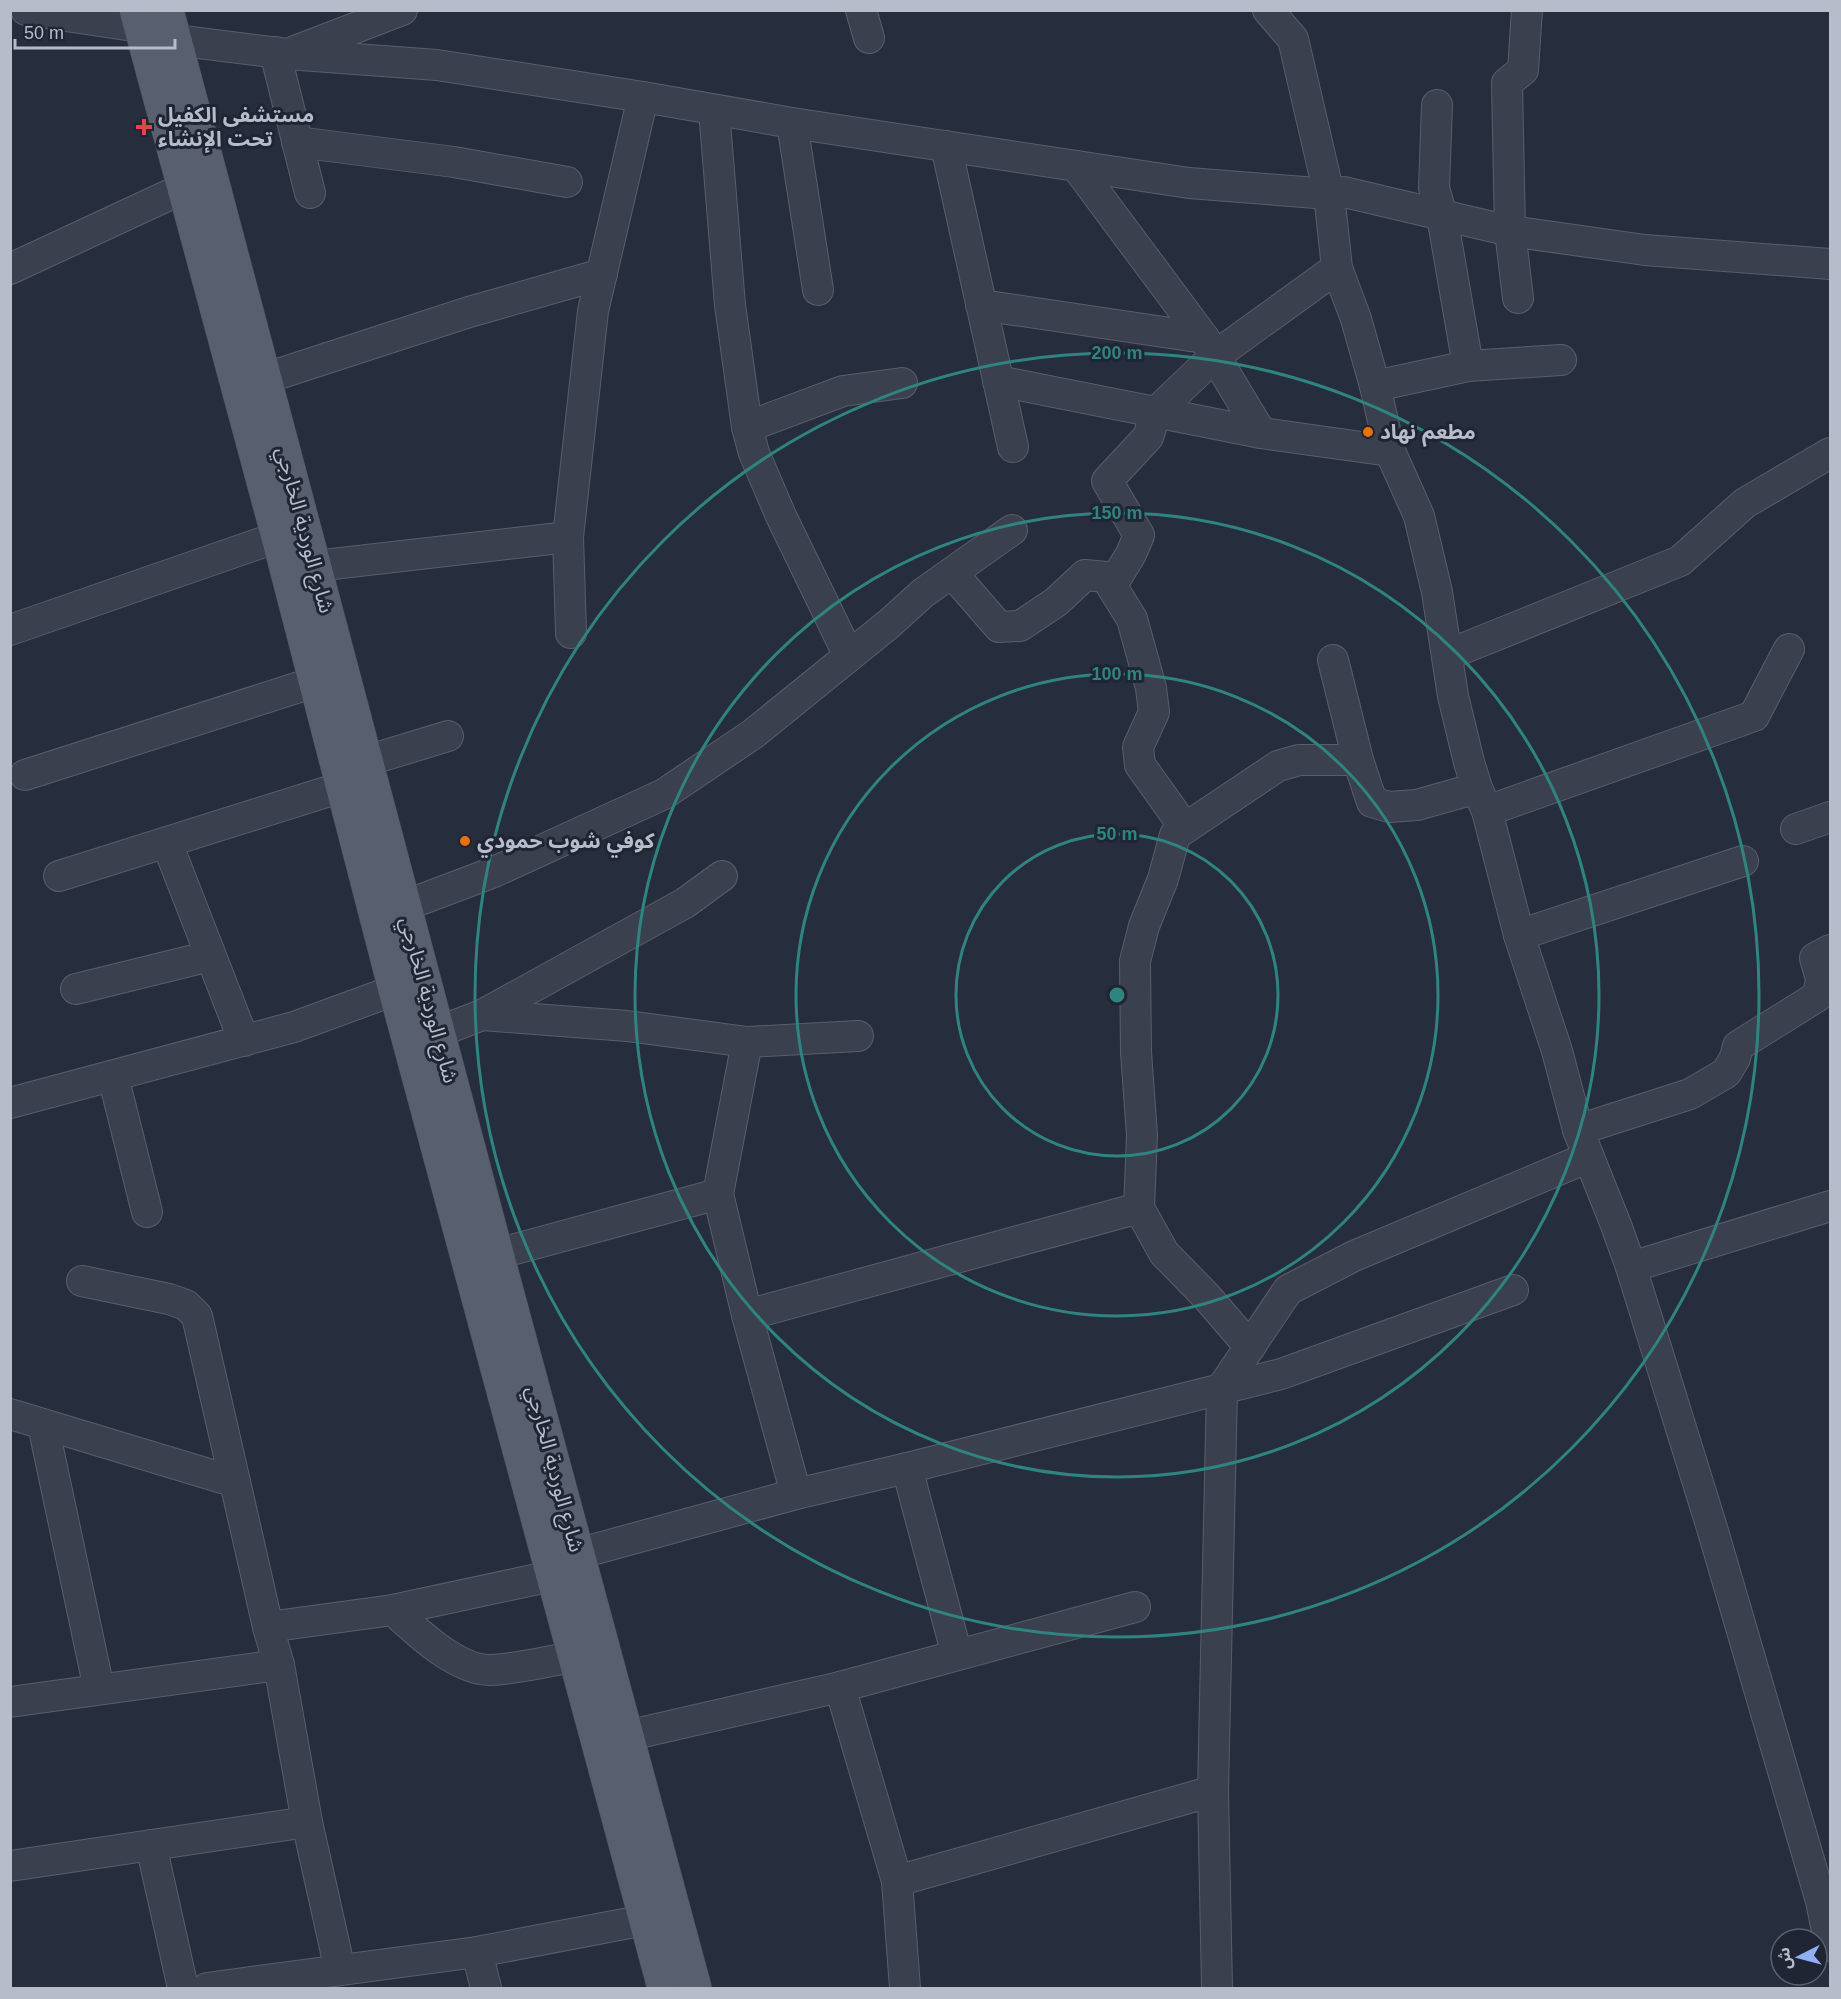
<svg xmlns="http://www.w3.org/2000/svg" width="1841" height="1999" font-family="Helvetica,'Noto Sans Arabic',sans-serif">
<rect width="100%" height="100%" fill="#262e3e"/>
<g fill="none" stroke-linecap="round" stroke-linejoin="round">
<!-- minor casing -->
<g stroke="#585e6c" stroke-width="32">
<g id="minor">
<polyline points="26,10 140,27"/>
<polyline points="861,10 869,38"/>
<polyline points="1268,10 1293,39 1329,194 1337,268 1356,319 1375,386 1390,451 1419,516 1437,592 1453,696 1469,762 1477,788 1487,811 1519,935 1557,1051 1578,1130 1616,1225 1631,1267 1712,1528 1821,1901 1830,1946"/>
<polyline points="175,40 287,54 437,65 643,97 792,123 1189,183 1329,194 1344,192 1510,231 1645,250 1830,264"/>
<polyline points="295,51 402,10"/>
<polyline points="275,52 310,193"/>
<polyline points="1437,105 1434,188 1442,216 1468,366"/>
<polyline points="714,110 730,305 747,427 754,453 781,516 849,656"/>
<polyline points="792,123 818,290"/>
<polyline points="297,142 454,162 567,182"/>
<polyline points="946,146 1013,447"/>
<polyline points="1076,166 1204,338 1261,433"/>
<polyline points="10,269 184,188"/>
<polyline points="1518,298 1510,231 1507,83 1523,70 1527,10"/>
<polyline points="981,305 1204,338"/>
<polyline points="266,378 469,312 602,274"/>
<polyline points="998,381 1261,433 1390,451"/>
<polyline points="1375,386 1468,366 1561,360"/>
<polyline points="747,427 843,391 902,383"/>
<polyline points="315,566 568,537"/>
<polyline points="953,574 999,627 1020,626 1056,602 1085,575 1106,577 1132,619 1151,688 1154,712 1138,747 1140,765 1185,828"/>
<polyline points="1112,585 1131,554 1139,535 1107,481 1148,437 1156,412 1215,356 1337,268"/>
<polyline points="10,630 278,537"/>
<polyline points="571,633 568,537 593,311 643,97"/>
<polyline points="1447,655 1680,561 1745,503 1830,453"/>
<polyline points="1333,660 1358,760 1372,802 1389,807 1417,805 1477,788"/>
<polyline points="366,761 448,736"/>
<polyline points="25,775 315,682"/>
<polyline points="1487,811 1754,716 1789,649"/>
<polyline points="1796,829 1830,817"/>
<polyline points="167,843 244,1041"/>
<polyline points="59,876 342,787"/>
<polyline points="404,906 494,872 664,794 753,734 890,623 923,593 1012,530"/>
<polyline points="1519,935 1743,861"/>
<polyline points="76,989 210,956"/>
<polyline points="482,1015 627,1026 747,1042 858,1036"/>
<polyline points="438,1032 482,1015 685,903 722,876"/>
<polyline points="747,1042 718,1194 747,1315 796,1494"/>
<polyline points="113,1076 147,1212"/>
<polyline points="10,1103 294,1027 395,990"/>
<polyline points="1578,1130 1690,1094 1726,1073 1735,1058 1738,1046 1818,996 1821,979 1815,958 1830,950"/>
<polyline points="497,1254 718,1194"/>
<polyline points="1631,1267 1830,1206"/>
<polyline points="82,1281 169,1299 186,1305 197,1316 235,1482"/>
<polyline points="747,1315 1139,1208"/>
<polyline points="1250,1347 1207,1297 1164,1253 1139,1208 1142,1135 1136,1052 1135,961 1144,926 1163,879 1175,835 1278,766 1299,760 1358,760"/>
<polyline points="10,1414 235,1482 268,1627 279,1665 307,1822 340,1970"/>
<polyline points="43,1425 99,1689"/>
<polyline points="907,1468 957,1655"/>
<polyline points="577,1554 796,1494 907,1468 1281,1374 1513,1290"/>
<path d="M393,1610C416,1631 457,1671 491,1670C516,1669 548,1661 574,1657"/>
<polyline points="268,1627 393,1610 552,1576"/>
<polyline points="840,1687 897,1881 905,1988"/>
<polyline points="10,1702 279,1665"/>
<polyline points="626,1736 840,1687 1135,1607"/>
<polyline points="151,1845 183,1988"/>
<polyline points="10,1866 307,1822"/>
<polyline points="897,1881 1213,1791"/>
<polyline points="477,1952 486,1988"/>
<polyline points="207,1988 477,1952 645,1920"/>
<polyline points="1217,1988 1213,1791 1222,1388 1288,1290 1354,1256 1589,1157"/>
</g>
</g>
<!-- major casing -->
<g stroke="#434957" stroke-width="34">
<g id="major">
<polyline points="136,10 278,537 395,990 664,1988"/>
<polyline points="167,10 497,1254 695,1988"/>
</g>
</g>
<!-- minor -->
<use href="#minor" stroke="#3a404e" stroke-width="30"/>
<!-- major -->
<use href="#major" stroke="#585f6e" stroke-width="33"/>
</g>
<!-- distance rings -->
<g fill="none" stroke="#308480" stroke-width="3">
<circle cx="1117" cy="995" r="161"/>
<circle cx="1117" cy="995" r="321"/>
<circle cx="1117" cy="995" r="482"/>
<circle cx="1117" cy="995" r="642"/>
</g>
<!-- markers -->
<path fill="#e0444e" stroke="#1f2533" stroke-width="2" d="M141 118h6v6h6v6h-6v6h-6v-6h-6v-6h6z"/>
<g fill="#e8710a" stroke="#1f2533" stroke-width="2">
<circle cx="1368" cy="432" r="6"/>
<circle cx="465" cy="841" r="6"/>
</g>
<g text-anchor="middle" stroke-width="6" stroke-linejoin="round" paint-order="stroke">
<!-- poi labels -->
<g font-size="21" font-weight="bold" fill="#b6bcc9" stroke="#1f2533" text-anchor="start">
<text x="158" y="122">مستشفى الكفيل<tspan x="158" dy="24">تحت الإنشاء</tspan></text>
<text x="1380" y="439">مطعم نهاد</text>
<text x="477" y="848">كوفي شوب حمودي</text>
</g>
<!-- street labels -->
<g font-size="21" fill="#b6bcc9" stroke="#1f2533">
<text transform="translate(305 530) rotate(75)" y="7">شارع الوردية الخارجي</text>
<text transform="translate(429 1000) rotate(75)" y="7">شارع الوردية الخارجي</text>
<text transform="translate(555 1469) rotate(75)" y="7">شارع الوردية الخارجي</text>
</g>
</g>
<circle cx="1117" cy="995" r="9" fill="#308480" stroke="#1f2533" stroke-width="3"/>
<g font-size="18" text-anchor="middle" font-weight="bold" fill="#308480" stroke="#1f2533" stroke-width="6" stroke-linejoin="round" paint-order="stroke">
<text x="1117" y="359">200 m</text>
<text x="1117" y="519">150 m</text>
<text x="1117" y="680">100 m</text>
<text x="1117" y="840">50 m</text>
</g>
<!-- border -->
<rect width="1841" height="1999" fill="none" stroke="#b6bcc9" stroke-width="24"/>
<!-- north arrow -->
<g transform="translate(1799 1957) rotate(264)"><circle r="28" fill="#1f2533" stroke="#5b616f" stroke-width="1.5"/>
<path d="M0-4.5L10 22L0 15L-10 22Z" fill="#91aff3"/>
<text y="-9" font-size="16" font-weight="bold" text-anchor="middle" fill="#b6bcc9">ش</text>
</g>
<!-- scale -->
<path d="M15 39v9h160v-9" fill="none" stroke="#b6bcc9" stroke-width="3"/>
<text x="24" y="39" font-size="18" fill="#b6bcc9" stroke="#1f2533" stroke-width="4.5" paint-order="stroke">50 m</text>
</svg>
